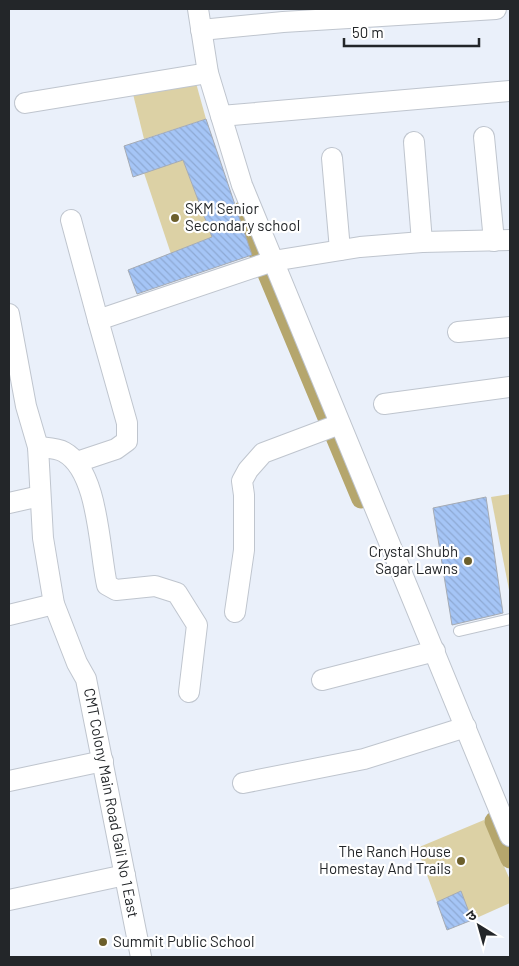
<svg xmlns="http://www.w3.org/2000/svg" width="519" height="966" font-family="Barlow,'Noto Sans Devanagari',sans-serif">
<defs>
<pattern id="building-back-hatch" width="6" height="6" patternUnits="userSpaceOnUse" patternTransform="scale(1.25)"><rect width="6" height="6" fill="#a5c5f6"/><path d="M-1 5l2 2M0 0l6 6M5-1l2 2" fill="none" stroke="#8ea9d3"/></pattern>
</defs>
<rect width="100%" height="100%" fill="#eaf0fa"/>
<!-- grass -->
<g fill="#dcd1a5">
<polygon points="196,83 206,119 144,139 133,94"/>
<polygon points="183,160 212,237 171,254 144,173"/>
<polygon points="510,494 510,595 491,497"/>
<polygon points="484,820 510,880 510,903 472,920 461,892 437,902 417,848"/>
</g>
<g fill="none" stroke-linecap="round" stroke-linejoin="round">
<!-- canal -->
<g stroke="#b5a66d" stroke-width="19">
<polyline points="243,210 257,250 361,499"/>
<polyline points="494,821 510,859"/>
</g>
</g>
<!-- building -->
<g fill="url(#building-back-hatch)" stroke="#a5abb4">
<polygon points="206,119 252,255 137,294 128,270 212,237 183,160 133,177 124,146"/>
<polygon points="486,497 503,613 452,625 433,508"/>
<polygon points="461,891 472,920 447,930 437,902"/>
</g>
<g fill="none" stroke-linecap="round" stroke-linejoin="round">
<!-- lane casing -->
<g stroke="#bfc5ce" stroke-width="12">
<polyline id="lane" points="459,631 510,619"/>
</g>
<!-- street casing -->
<g stroke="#bfc5ce" stroke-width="22">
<g id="street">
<polyline points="198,9 208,73 242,185 510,836"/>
<polyline points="201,30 283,22 496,9"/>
<polyline points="25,103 208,73"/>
<polyline points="221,116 510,91"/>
<polyline points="484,137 494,241"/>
<polyline points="414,142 422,242"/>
<polyline points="332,158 340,250"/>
<polyline points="71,220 98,320"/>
<polyline points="9,314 26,406 38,447 43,538 54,604 77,663 86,679 141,957"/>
<polyline points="458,332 510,327"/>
<polyline points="384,404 510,387"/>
<path d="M38,447C46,448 57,448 64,452C99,471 99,550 107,585L116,590L155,586L177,593L197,625L189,692"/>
<polyline points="77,462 116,449 127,441 127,423 98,320 273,261 360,247 422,242 510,240"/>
<polyline points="9,503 40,496"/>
<polyline points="235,612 244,550 244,495 242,481 248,470 263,453 340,424"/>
<polyline points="9,615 54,604"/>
<polyline points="322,680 435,651"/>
<polyline points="9,781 103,761"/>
<polyline points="243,783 364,759 466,727"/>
<polyline points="9,900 125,875"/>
</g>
</g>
<!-- lane -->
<use href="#lane" stroke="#fff" stroke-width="10"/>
<!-- street -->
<use href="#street" stroke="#fff" stroke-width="20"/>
</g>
<!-- markers -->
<g fill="#6c5f2c" stroke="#fff" stroke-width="2">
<circle cx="175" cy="218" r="5"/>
<circle cx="468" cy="561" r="5"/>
<circle cx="461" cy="861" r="5"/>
<circle cx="103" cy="942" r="5"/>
</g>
<g text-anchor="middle" stroke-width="4.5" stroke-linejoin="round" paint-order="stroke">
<!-- poi labels -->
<g font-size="15" fill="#232629" stroke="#fff" text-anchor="start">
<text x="185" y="214">SKM Senior<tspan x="185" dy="17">Secondary school</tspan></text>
<text x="458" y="557" text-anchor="end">Crystal Shubh<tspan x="458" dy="17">Sagar Lawns</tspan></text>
<text x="451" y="857" text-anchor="end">The Ranch House<tspan x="451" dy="17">Homestay And Trails</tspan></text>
<text x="113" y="947">Summit Public School</text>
</g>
<!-- street labels -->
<g font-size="15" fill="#232629" stroke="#fff">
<text transform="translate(111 803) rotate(79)" y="5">CMT Colony Main Road Gali No 1 East</text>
</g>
</g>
<!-- border -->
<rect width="519" height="966" fill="none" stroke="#232629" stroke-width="20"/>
<!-- north arrow -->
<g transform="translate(479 926) rotate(323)" stroke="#ffffff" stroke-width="4" paint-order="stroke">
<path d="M0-4L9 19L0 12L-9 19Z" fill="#232629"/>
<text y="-8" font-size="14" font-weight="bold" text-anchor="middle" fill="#232629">उ</text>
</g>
<!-- scale -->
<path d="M344 38v8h135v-8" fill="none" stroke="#232629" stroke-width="2.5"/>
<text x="352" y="38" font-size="15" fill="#232629" stroke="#ffffff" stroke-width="4" paint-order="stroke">50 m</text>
</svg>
